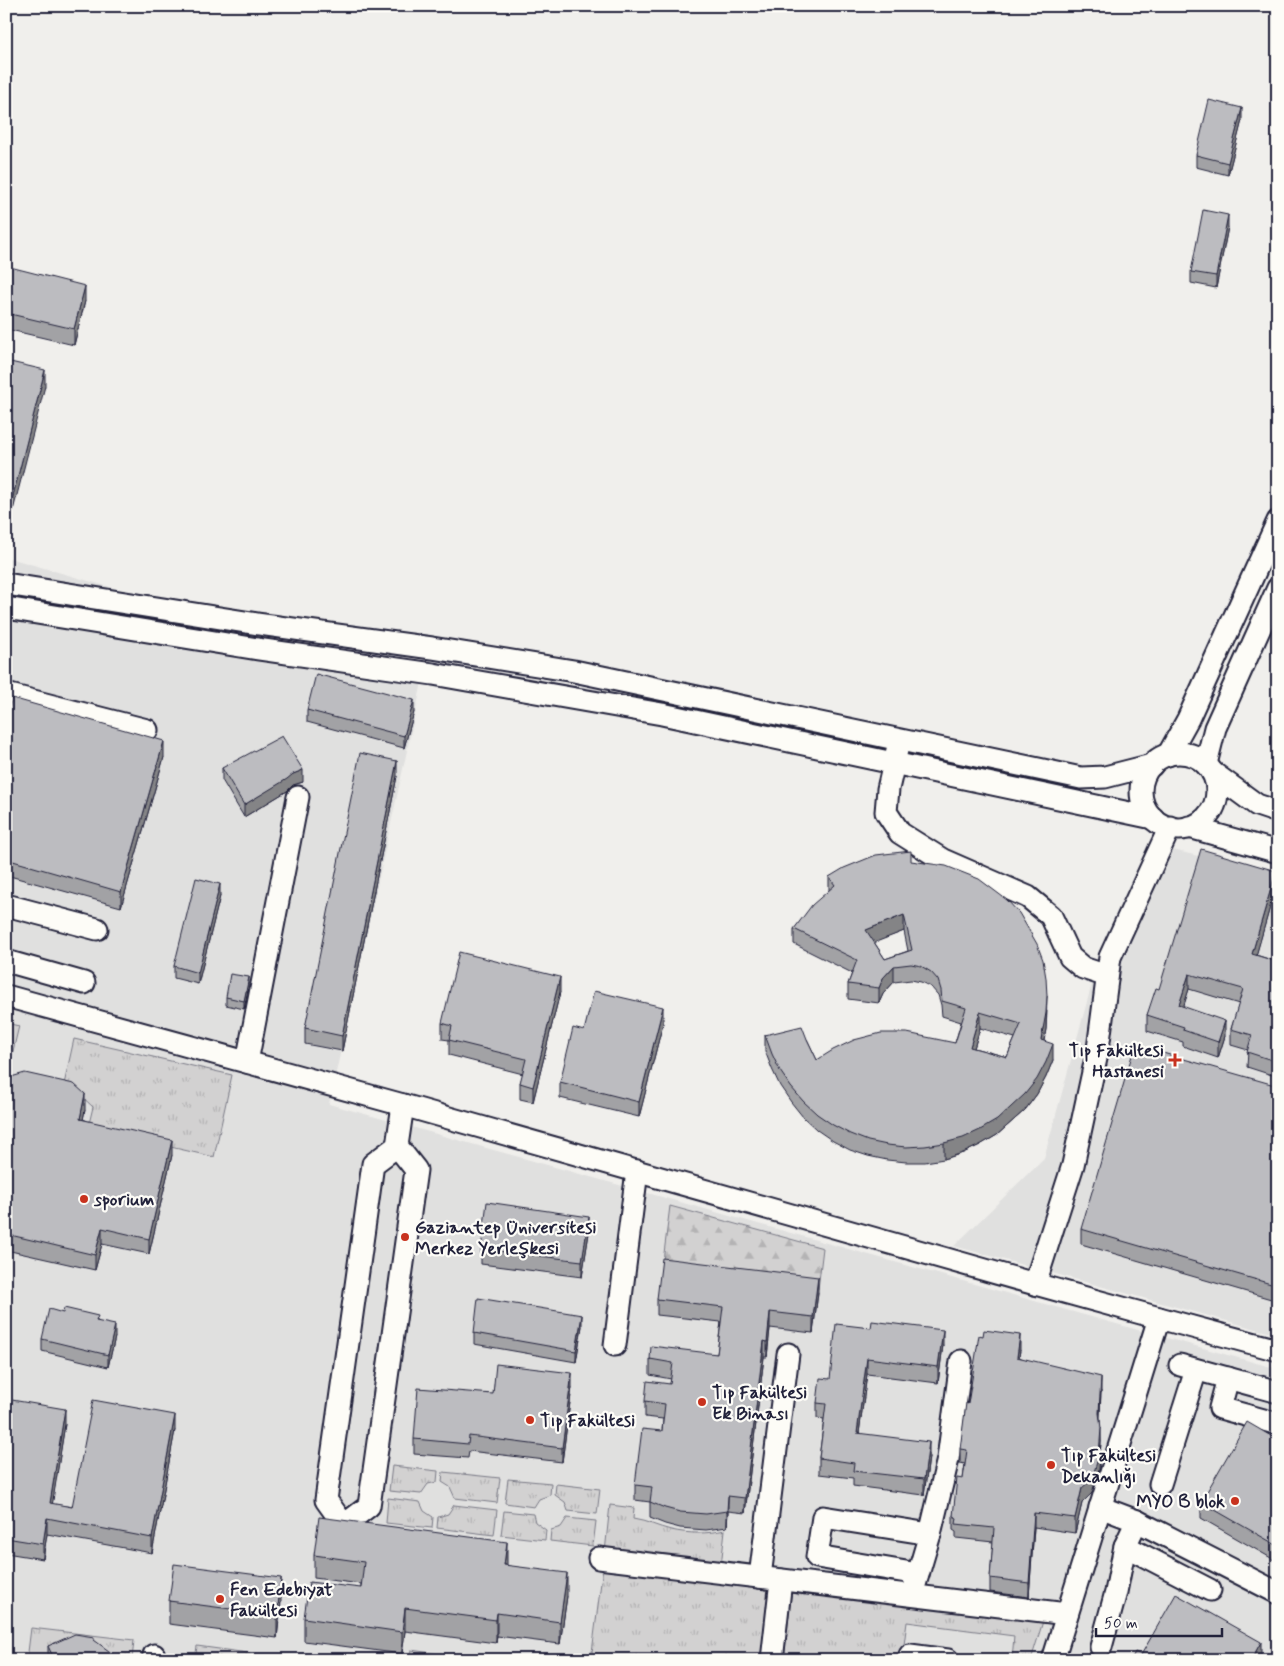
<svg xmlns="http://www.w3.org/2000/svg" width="1284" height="1666" font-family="Mynerve,sans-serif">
<defs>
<pattern id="grass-tufts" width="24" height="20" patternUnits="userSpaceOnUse" patternTransform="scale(1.25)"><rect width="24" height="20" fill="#d2d1d1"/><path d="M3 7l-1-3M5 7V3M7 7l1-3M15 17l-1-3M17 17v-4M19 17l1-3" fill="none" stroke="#b4b3b4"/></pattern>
<pattern id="forest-firs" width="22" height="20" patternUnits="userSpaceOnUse" patternTransform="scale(1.25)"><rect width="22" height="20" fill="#d2d1d1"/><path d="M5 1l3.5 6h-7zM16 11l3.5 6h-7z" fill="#b4b3b4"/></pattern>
</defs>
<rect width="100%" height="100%" fill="#f0efec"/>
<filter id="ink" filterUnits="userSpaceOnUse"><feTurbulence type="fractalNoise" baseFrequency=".02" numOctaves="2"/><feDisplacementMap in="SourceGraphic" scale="10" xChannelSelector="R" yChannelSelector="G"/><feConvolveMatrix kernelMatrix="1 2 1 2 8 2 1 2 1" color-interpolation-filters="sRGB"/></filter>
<g filter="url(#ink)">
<!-- built -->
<g fill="#e0e0df">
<polygon points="6,557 423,678 329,1104 1278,1369 1278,1660 6,1660"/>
<polygon points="1152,845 1278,875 1278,1335 954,1246 1044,1158 1098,962"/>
</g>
<!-- grass -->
<g fill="url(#grass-tufts)" stroke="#7a7a86">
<polygon points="6,1023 19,1026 6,1080"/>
<polygon points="74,1039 232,1075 214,1157 88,1128 93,1107 78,1093 63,1089"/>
<polygon points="392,1466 438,1471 437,1482 428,1484 421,1494 389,1491"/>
<polygon points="443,1472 500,1478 497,1503 455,1498 450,1487 442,1482"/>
<polygon points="508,1479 551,1483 550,1495 539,1499 534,1507 505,1503"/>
<polygon points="556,1484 600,1489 597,1514 568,1511 565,1502 555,1495"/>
<polygon points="388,1498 420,1502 424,1511 433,1517 432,1528 386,1523"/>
<polygon points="454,1505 497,1510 494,1535 437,1528 438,1517 448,1514"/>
<path d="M610,1505L634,1508L633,1519C647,1521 658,1527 671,1530C689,1534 707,1534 725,1530L721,1566L605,1552Z"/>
<polygon points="504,1511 533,1514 535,1522 546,1530 545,1540 501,1535"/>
<polygon points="567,1518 596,1521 593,1546 550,1541 551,1530 561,1527"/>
<polygon points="603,1567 773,1588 764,1660 591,1660"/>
<polygon points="792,1587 1044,1618 1031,1660 1012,1660 1014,1636 907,1622 902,1660 784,1660"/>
<polygon points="31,1628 134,1640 132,1660 27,1660"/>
<polygon points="197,1646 299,1660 195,1660"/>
<polygon points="411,1650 481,1660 409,1660"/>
</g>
<!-- forest -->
<polygon fill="url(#forest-firs)" stroke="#7a7a86" points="670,1206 823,1248 818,1289 662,1269"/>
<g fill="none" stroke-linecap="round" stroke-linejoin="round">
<!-- minor casing -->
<g stroke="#22223b" stroke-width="25">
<g id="minor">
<polyline points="6,584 258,624 432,648 574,671 1081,778 1105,777 1152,765"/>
<polyline points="6,608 258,649 433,674 662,714 1153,818"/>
<polyline points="6,694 147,730"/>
<polyline points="897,750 888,789 886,812 900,833 943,860 1028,897 1051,916 1070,957 1083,968 1107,976"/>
<circle cx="1179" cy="791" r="38"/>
<polyline points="1168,755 1188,719 1278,521"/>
<polyline points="1206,764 1215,728 1278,588"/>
<polyline points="1212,772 1257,805 1278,812"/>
<polyline points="1189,827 1278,852"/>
<polyline points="6,905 97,929"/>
<polyline points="6,961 84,983"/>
<polyline points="6,996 403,1105 1035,1284 1159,1318 1053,1660"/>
<polyline points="247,1062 298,797"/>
<polyline points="397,1146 373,1164 326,1500 344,1525 369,1506 416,1170 397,1146 403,1105"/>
<polyline points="1035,1284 1073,1165 1098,1049 1110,957 1170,827"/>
<polyline points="1159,1318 1278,1350"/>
<polyline points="615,1345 637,1171"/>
<polyline points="1180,1365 1278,1392"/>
<polyline points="1228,1378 1220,1408 1278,1424"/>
<polyline points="1160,1484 1196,1370"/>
<polyline points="1100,1507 1137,1521 1278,1593"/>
<polyline points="1125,1546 1210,1590"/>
<polyline points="599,1558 1067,1614"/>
<polyline points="918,1574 817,1557 823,1517 930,1534"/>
<polyline points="760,1577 788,1354"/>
<polyline points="914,1588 930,1534 948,1459 961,1361"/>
<polyline points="1101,1647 1116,1592 1125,1546 1137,1521"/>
<polyline points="153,1660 154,1655"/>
<polyline points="772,1660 781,1580"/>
<polyline points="910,1660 910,1655 948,1660"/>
</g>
</g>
<!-- minor -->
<use href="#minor" stroke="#fdfcf7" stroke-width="21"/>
</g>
<!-- wall -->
<g fill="#a2a2a5" stroke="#22223b" fill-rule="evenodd">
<polygon points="1242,120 1228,175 1196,167 1196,155"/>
<polygon points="1228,227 1216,288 1191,283 1191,272"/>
<polygon points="6,266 85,301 74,345 6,329"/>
<polygon points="307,710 414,712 404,748 307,722"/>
<polygon points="6,718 164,757 121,907 6,875"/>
<polygon points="222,768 303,782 293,785 287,791 244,817 222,780"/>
<polygon points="397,776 342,1051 305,1044 305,1028"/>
<path d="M911,861L1047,1011L1046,1029L1044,1041L1053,1060L1046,1077L1037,1094L1025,1110L997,1135L980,1145L963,1153L944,1159L925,1162H906L887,1160L868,1156L850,1150L833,1141L817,1130L803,1117L791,1102L780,1086L772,1069L765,1051V1035L807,1039L817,1060L955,1043L961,1022L942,1016L941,1005L938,995L931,987L921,982L911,980L894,982L883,994L879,1003L848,999V984L852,973L794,944V929L829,890V877ZM904,931L908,951L885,959L874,942ZM980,1028L1015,1038L1007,1057L974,1048Z"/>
<polygon points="1276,886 1256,955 1278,962 1278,1077 1247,1067 1248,1050 1231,1045 1231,1029 1239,1004 1189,989 1183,1007 1225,1036 1218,1058 1183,1046 1183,1042 1147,1031 1147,1015 1159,989"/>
<polygon points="220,896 198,984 174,978 174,966"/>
<polygon points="249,985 244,1009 226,1005 226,997"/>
<polygon points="560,992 533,1102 520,1099 520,1083 523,1074 449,1055 449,1040 442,1039 442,1023"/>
<polygon points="663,1023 639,1117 560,1098 560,1082 584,1031"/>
<polygon points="1278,1086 1278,1301 1081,1244 1081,1229"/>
<polygon points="6,1098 85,1110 83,1119 172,1155 149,1254 102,1244 95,1270 6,1250"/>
<polygon points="589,1233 582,1277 481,1264 481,1249"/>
<polygon points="818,1292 813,1333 770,1328 767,1357 764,1357 745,1513 728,1511 727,1527 706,1530 680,1528 665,1524 650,1518 650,1502 635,1500 635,1485 662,1431 663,1419 645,1417 645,1401 670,1384 671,1379 650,1375 650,1359 717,1354 721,1322 657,1315 657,1299"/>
<polygon points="63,1313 98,1321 115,1337 108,1367 42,1351 42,1339"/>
<polygon points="582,1326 576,1362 474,1344 474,1333"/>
<polygon points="871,1328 943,1345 938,1383 867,1374 859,1433 929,1457 924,1495 853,1486 853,1478 819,1474 819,1458 824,1419 817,1418 817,1403 830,1379"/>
<polygon points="1020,1350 1019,1357 1101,1391 1100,1417 1101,1442 1099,1469 1092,1493 1082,1503 1075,1533 1034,1527 1029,1597 990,1592 990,1578 993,1542 956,1538 956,1532 953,1530 953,1516 963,1479 965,1464 960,1463 960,1449"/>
<polygon points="572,1387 562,1462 469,1451 468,1458 414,1454 414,1439 493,1394"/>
<polygon points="6,1399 65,1424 52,1504 72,1507 175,1430 152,1553 47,1534 43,1559 6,1553"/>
<polygon points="1278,1440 1278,1562 1201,1518 1201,1502"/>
<polygon points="314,1555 507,1565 567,1596 560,1644 497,1636 496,1643 405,1631 402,1654 304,1641 304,1618 361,1588 361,1584 314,1578"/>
<polygon points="169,1601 281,1601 277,1638 169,1624"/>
<polygon points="94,1640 113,1660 39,1660 48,1658 48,1646"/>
</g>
<!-- shaded-wall -->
<g fill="#848486" stroke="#22223b">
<polygon points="1242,108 1242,120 1228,175 1228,163"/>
<polygon points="1228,215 1228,227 1216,288 1216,276"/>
<polygon points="85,286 85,301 74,345 74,329"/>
<polygon points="45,370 45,386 6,538 6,523"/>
<polygon points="414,700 414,712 404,748 404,736"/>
<polygon points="164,741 164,757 121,907 121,892"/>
<polygon points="397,761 397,776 342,1051 342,1036"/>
<polygon points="303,770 303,782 293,785 287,791 244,817 244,805 293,774"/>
<polygon points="1276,871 1276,886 1252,970 1252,954"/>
<polygon points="220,884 220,896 198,984 198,973"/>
<polygon points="904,915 904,931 866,946 866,930"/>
<polygon points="894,966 894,982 883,994 879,1003 879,988 883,978"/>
<polygon points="1189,974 1189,989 1179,1021 1179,1005"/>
<polygon points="249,977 249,985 244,1009 244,1001"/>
<polygon points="560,977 560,992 533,1102 533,1087"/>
<polygon points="1047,996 1046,1029 1041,1056 1041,1040"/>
<polygon points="663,1007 663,1023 639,1117 639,1102"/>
<polygon points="980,1012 980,1028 970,1062 970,1047"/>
<polygon points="1225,1021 1225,1036 1218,1058 1218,1042"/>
<polygon points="1053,1044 1053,1060 1046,1077 1037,1094 1025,1110 997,1135 980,1145 963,1153 944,1159 944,1143"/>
<polygon points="85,1094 85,1110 80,1134 80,1119"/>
<polygon points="172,1140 172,1155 149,1254 149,1239"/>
<polygon points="589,1217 589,1233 582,1277 582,1261"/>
<polygon points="102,1228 102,1244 95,1270 95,1255"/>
<polygon points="818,1277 818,1292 813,1333 813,1317"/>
<polygon points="770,1312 770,1328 767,1357 767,1342"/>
<polygon points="582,1315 582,1326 576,1362 576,1351"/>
<polygon points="115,1325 115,1337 108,1367 108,1355"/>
<polygon points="943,1330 943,1345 938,1383 938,1367"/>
<polygon points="1020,1335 1020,1350 1017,1371 1017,1357"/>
<polygon points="764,1341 764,1357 745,1513 745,1498"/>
<polygon points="867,1358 867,1374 857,1448 857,1433"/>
<polygon points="572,1373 572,1387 562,1462 562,1448"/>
<polygon points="1101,1377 1101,1391 1099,1428 1099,1413"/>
<polygon points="65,1409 65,1424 50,1519 50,1503"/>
<polygon points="175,1415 175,1430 152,1553 152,1538"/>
<polygon points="1101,1428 1101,1442 1099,1469 1092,1493 1082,1503 1075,1533 1075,1518 1082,1488"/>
<polygon points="929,1442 929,1457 924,1495 924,1479"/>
<polygon points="728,1496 728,1511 727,1527 727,1511"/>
<polygon points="1034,1513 1034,1527 1029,1597 1029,1583"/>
<polygon points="47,1518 47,1534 43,1559 43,1544"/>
<polygon points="507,1542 507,1565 504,1565"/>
<polygon points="567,1573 567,1596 560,1644 560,1622"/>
<polygon points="281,1578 281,1601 277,1638 277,1615"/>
<polygon points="405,1608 405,1631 402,1654 402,1632"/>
<polygon points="497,1613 497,1636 496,1643 496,1620"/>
<polygon points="1261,1642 1261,1657 1260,1660 1251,1660"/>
<polygon points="113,1654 113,1660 108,1660"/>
</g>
<!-- building -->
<g fill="#bcbcc0" stroke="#22223b" fill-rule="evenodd">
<polygon points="1209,100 1242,108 1228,163 1196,155"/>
<polygon points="1203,210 1228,215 1216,276 1191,272"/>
<polygon points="6,266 85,286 74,329 6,313"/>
<polygon points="6,361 45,370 6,523"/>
<polygon points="316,674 414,700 404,736 307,710"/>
<polygon points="12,698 164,741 121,892 6,859 6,718"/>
<polygon points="282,736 303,770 293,774 287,779 244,805 222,768"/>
<polygon points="360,753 397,761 342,1036 305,1028"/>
<polygon points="1201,849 1276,871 1252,954 1278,962 1278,1062 1247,1052 1252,1035 1231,1029 1243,989 1189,974 1179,1005 1225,1021 1218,1042 1183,1030 1184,1027 1147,1015 1156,988 1159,989"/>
<path d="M911,851V861L946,866L979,879L1007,900L1019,913L1037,944L1043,960L1046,978L1047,996L1046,1013L1041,1040L1053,1044L1046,1062L1037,1079L1025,1094L997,1120L980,1130L963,1138L944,1143L925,1146L906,1147L887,1145L868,1141L850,1134L833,1125L817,1114L803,1101L791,1087L780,1071L772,1054L765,1035L802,1026L807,1039L817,1060L833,1050L854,1040L881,1033H907L955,1043L966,1008L942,1001L941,990L938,980L931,972L921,966L911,964L894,966L883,978L879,988L848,984L857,960L794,929L812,905L835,885L829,877L844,868L876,855ZM904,915L912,950L885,959L866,930ZM980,1012L1021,1024L1007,1057L970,1047Z"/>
<polygon points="196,878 220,884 198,973 174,966"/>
<polygon points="459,952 560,977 533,1087 520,1083 526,1059 449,1040 452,1026 442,1023"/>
<polygon points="230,974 249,977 244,1001 226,997"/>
<polygon points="594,991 663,1007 639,1102 560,1082 573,1028 584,1031"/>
<polygon points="1135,1045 1278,1086 1278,1286 1081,1229"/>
<polygon points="25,1073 74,1084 85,1094 80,1119 172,1140 149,1239 102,1228 95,1255 6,1234 6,1098 11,1077"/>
<polygon points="487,1202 589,1217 582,1261 481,1249"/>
<polygon points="662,1258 818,1277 813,1317 770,1312 767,1342 764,1341 745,1498 728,1496 727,1511 706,1514 680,1512 665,1508 650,1502 652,1487 635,1485 642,1429 662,1431 665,1404 645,1401 647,1381 670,1384 673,1363 650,1359 651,1346 717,1354 723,1307 657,1299"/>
<polygon points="478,1298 582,1315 576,1351 474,1333"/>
<polygon points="64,1308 98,1316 96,1321 115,1325 108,1355 42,1339 49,1309 63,1313"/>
<polygon points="872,1321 943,1330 938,1367 867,1358 857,1433 929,1442 924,1479 853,1471 854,1463 819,1458 826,1404 817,1403 820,1378 830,1379 836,1324 871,1328"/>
<polygon points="984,1330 1020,1335 1017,1357 1101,1377 1099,1413 1101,1428 1099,1455 1092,1479 1082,1488 1075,1518 1034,1513 1029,1583 990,1578 994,1528 956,1524 957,1518 953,1516 957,1478 963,1479 967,1450 960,1449 966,1403 968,1404 979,1335 983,1336"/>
<polygon points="496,1364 572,1373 562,1448 469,1436 468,1444 414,1439 418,1388 493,1394"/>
<polygon points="6,1399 65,1409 50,1503 72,1507 93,1400 175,1415 152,1538 47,1518 43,1544 6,1538"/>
<polygon points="1247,1422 1278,1440 1278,1546 1201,1502"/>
<polygon points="319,1517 507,1542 504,1565 567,1573 560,1622 497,1613 496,1620 405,1608 402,1632 304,1618 309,1582 361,1588 364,1562 314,1555"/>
<polygon points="174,1564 281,1578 277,1615 169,1601"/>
<polygon points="1176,1594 1261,1642 1251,1660 1131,1660 1135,1652 1141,1655"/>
<polygon points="75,1634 94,1637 94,1640 113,1654 108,1660 39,1660 39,1657 54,1659 48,1646"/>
</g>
</g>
<!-- markers -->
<g fill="#c8321e" stroke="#fdfcf7" stroke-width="2">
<path d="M1172.5 1052.5h5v5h5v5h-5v5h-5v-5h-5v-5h5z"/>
<circle cx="84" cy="1199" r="5"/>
<circle cx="405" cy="1237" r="5"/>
<circle cx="702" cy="1402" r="5"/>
<circle cx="530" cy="1420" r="5"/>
<circle cx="1051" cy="1465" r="5"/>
<circle cx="1235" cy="1501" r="5"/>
<circle cx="220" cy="1599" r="5"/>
</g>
<g text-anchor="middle" stroke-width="4.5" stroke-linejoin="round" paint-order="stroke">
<!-- poi labels -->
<g font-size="18" font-weight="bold" fill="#22223b" stroke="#fdfcf7" text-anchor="start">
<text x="1164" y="1056" text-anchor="end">Tıp Fakültesi<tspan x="1164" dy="21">Hastanesi</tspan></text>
<text x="94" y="1205">sporium</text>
<text x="415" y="1233">Gaziantep Üniversitesi<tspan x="415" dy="21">Merkez Yerleşkesi</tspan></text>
<text x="712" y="1398">Tıp Fakültesi<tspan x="712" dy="21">Ek Binası</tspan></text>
<text x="540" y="1426">Tıp Fakültesi</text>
<text x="1061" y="1461">Tıp Fakültesi<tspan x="1061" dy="21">Dekanlığı</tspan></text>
<text x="1225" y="1507" text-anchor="end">MYO B blok</text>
<text x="230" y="1595">Fen Edebiyat<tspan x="230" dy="21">Fakültesi</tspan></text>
</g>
</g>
<!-- margin -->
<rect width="1284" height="1666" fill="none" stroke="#fdfcf7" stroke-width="25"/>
<rect x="12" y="12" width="1259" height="1641" fill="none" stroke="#22223b" stroke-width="2" filter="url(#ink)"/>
<!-- scale -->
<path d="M1096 1628v8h126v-8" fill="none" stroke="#22223b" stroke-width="2.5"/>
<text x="1104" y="1628" font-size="15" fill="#22223b" stroke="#fdfcf7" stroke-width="4" paint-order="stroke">50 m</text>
</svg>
